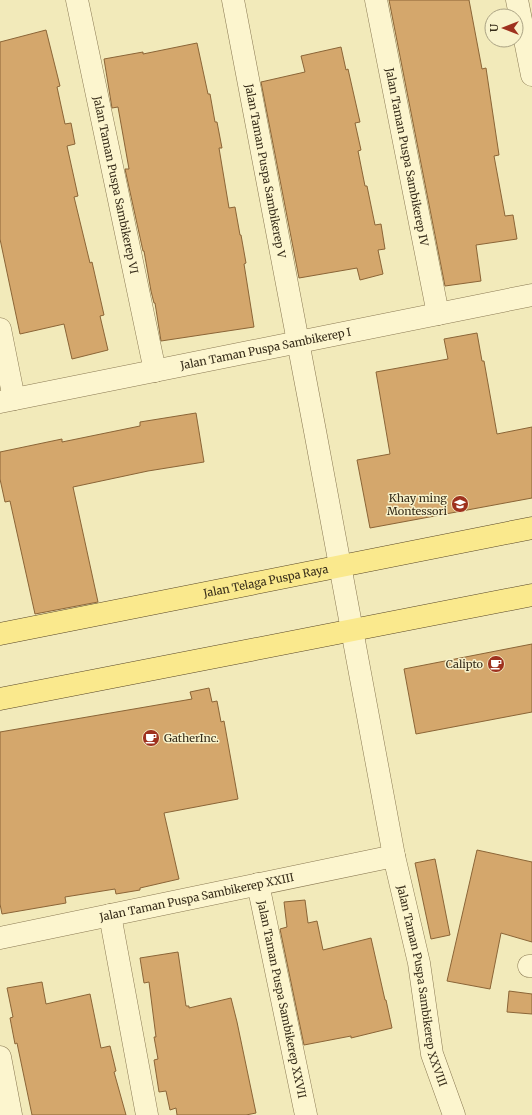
<svg xmlns="http://www.w3.org/2000/svg" width="532" height="1115" font-family="Merriweather,serif">
<rect width="100%" height="100%" fill="#f2eaba"/>
<!-- building -->
<g fill="#d4a76c" stroke="#8b6537">
<polygon points="389,0 469,0 482,69 486,68 499,155 494,156 505,216 513,215 517,239 476,245 481,281 445,286"/>
<polygon points="46,30 60,86 57,87 65,124 71,123 75,144 67,146 78,196 74,197 90,263 92,262 104,315 100,316 108,350 72,359 64,324 20,334 0,239 0,42"/>
<polygon points="197,43 208,94 210,94 215,122 217,122 222,148 219,148 229,208 235,207 240,235 241,235 246,263 244,264 254,327 161,341 155,303 154,303 151,291 144,251 143,251 125,169 129,169 118,107 112,108 104,59 143,52 143,54"/>
<polygon points="341,47 346,70 348,69 360,122 355,123 361,150 358,151 365,186 367,186 375,225 381,224 385,249 378,250 383,274 360,280 357,268 299,278 261,82 305,72 301,56"/>
<polygon points="477,333 482,361 484,361 497,434 532,427 532,498 370,528 357,460 390,454 376,372 448,359 444,339"/>
<polygon points="196,413 204,462 148,471 73,487 98,602 35,614 10,501 5,502 0,479 0,452 62,439 62,442 140,426 140,422"/>
<polygon points="532,644 532,712 416,734 404,669"/>
<polygon points="209,688 212,702 217,701 221,722 224,721 238,799 164,813 179,879 140,888 140,890 116,894 115,889 65,897 66,903 2,914 0,904 0,732 192,699 190,692"/>
<polygon points="477,850 532,862 532,942 501,933 490,989 447,981"/>
<polygon points="435,859 450,935 431,939 415,863"/>
<polygon points="305,900 308,923 317,921 323,950 371,938 385,1000 386,1000 392,1028 351,1038 351,1036 304,1045 280,929 287,927 284,902"/>
<polygon points="178,952 186,1006 189,1006 189,1008 231,998 237,1022 256,1113 246,1115 177,1115 176,1108 170,1110 166,1091 159,1092 154,1060 158,1059 154,1037 156,1037 149,982 144,983 140,958"/>
<polygon points="42,982 46,1004 90,994 101,1048 110,1046 116,1071 114,1072 126,1115 32,1115 17,1043 15,1044 10,1018 13,1017 7,988"/>
<polygon points="509,991 532,994 532,1014 507,1012"/>
</g>
<g fill="none" stroke-linecap="round" stroke-linejoin="round">
<!-- minor casing -->
<g stroke="#8a7953" stroke-width="23">
<g id="minor">
<path id="s1" d="M77,0L155,371"/>
<path id="s2" d="M233,0L315,431L394,856L419,963L432,1054L454,1115"/>
<path id="s3" d="M376,0L438,314"/>
<polyline points="517,0 532,75"/>
<polyline points="0,329 14,399"/>
<path id="s4" d="M0,402L532,295"/>
<path id="s5" d="M258,884L306,1115"/>
<polyline points="110,915 147,1115"/>
<path id="s6" d="M0,938L394,856"/>
<polyline points="529,966 532,966"/>
<polyline points="0,1057 11,1115"/>
</g>
</g>
<!-- major casing -->
<g stroke="#574528" stroke-width="23">
<g id="major">
<path id="s7" d="M0,634L532,528"/>
<polyline points="0,699 532,595"/>
</g>
</g>
<!-- minor -->
<use href="#minor" stroke="#fcf5ce" stroke-width="22"/>
<!-- major -->
<use href="#major" stroke="#fae98d" stroke-width="22"/>
</g>
<!-- icons -->
<defs>
<g id="school-disc" transform="scale(0.9)"><circle r="9.5" fill="#9e311e" stroke="#f8f2cb"/><path d="M0-5L7-2L0 1L-7-2ZM-4 1L0 2.5L4 1V4Q0 6-4 4Z" fill="#fff"/></g>
<g id="cafe-disc" transform="scale(0.9)"><circle r="9.5" fill="#9e311e" stroke="#f8f2cb"/><path d="M-5.5-4.5H6V0H3Q3 3.5 0 3.5H-2.5Q-5.5 3.5-5.5 0ZM3-3.2v2h1.7v-2ZM-6 4.5H4V6H-6Z" fill="#fff"/></g>
</defs>
<g fill-rule="evenodd">
<use href="#school-disc" x="460" y="504"/>
<use href="#cafe-disc" x="496" y="664"/>
<use href="#cafe-disc" x="151" y="738"/>
</g>
<g text-anchor="middle" stroke-width="3" stroke-linejoin="round" paint-order="stroke">
<!-- street labels -->
<g font-size="11" fill="#372d1a" stroke="#f8f2cb">
<text dy="4" stroke="none"><textPath href="#s3" startOffset="160">Jalan Taman Puspa Sambikerep IV</textPath></text>
<text dy="4" stroke="none"><textPath href="#s2" startOffset="174">Jalan Taman Puspa Sambikerep V</textPath></text>
<text dy="4" stroke="none"><textPath href="#s1" startOffset="189">Jalan Taman Puspa Sambikerep VI</textPath></text>
<text dy="4" stroke="none"><textPath href="#s4" startOffset="271">Jalan Taman Puspa Sambikerep I</textPath></text>
<text dy="4" stroke="none"><textPath href="#s7" startOffset="271">Jalan Telaga Puspa Raya</textPath></text>
<text dy="4" stroke="none"><textPath href="#s6" startOffset="201">Jalan Taman Puspa Sambikerep XXIII</textPath></text>
<text dy="4" stroke="none"><textPath href="#s2" startOffset="1004">Jalan Taman Puspa Sambikerep XXVIII</textPath></text>
<text dy="4" stroke="none"><textPath href="#s5" startOffset="118">Jalan Taman Puspa Sambikerep XXVII</textPath></text>
</g>
<!-- poi labels -->
<g font-size="11" fill="#372d1a" stroke="#f8f2cb" text-anchor="end">
<text x="447" y="502">Khay ming<tspan x="447" dy="13">Montessori</tspan></text>
<text x="483" y="668">Calipto</text>
<text x="164" y="742" text-anchor="start">GatherInc.</text>
</g>
</g>
<!-- north arrow -->
<g transform="translate(504 28) rotate(270)"><circle r="19" fill="#f8f2cb" stroke="#aba384"/>
<path d="M0-3L7 15L0 10L-7 15Z" fill="#9e311e"/>
<text y="-6" font-size="11" font-weight="bold" text-anchor="middle" fill="#372d1a">U</text>
</g>
</svg>
